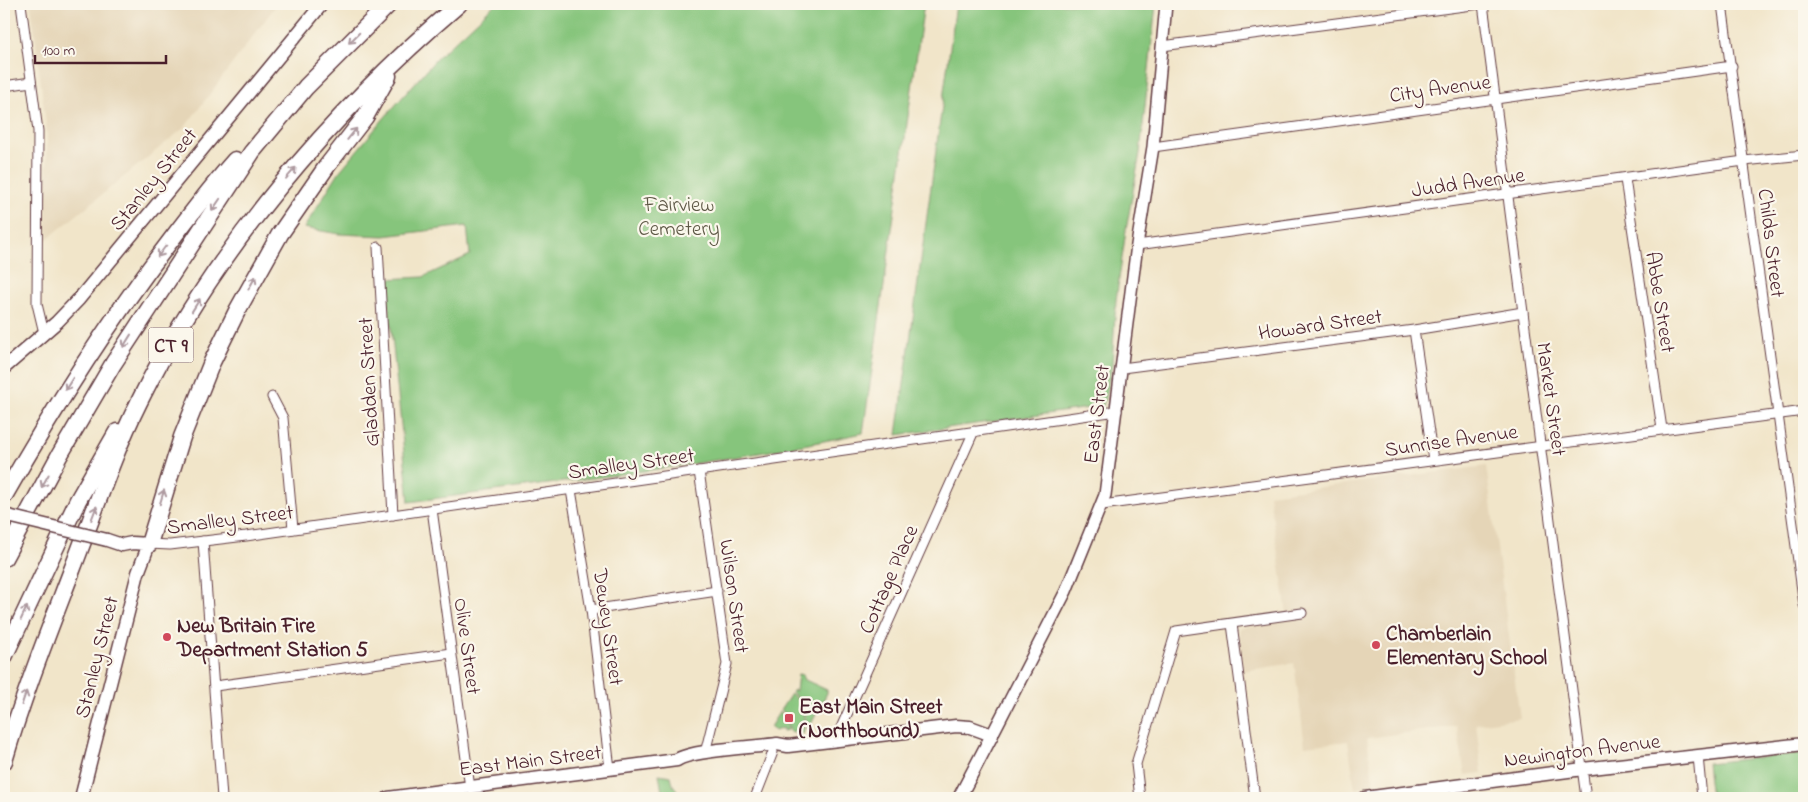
<svg xmlns="http://www.w3.org/2000/svg" width="1808" height="802" font-family="'Indie Flower',sans-serif">
<rect width="100%" height="100%" fill="#fbf7ec"/>
<filter id="ink" filterUnits="userSpaceOnUse"><feTurbulence type="fractalNoise" baseFrequency=".02" numOctaves="2"/><feDisplacementMap in="SourceGraphic" scale="10" xChannelSelector="R" yChannelSelector="G"/><feConvolveMatrix kernelMatrix="1 2 1 2 8 2 1 2 1" color-interpolation-filters="sRGB"/></filter>
<filter id="wash" filterUnits="userSpaceOnUse"><feTurbulence type="fractalNoise" baseFrequency=".0096" numOctaves="4" result="noise"/><feDisplacementMap in="SourceGraphic" scale="20" xChannelSelector="R" yChannelSelector="G"/><feGaussianBlur stdDeviation="1.12" result="paint"/><feColorMatrix in="noise" values="0 0 0 0 0 0 0 0 0 0 0 0 0 0 0 0 0 1.4 0 .05"/><feComposite in="paint" operator="in"/></filter>
<g filter="url(#wash)">
<rect width="100%" height="100%" fill="#f1e5c9"/>
<!-- built -->
<g fill="#e5d5b7">
<polygon points="31,4 277,4 185,127 46,240 47,133"/>
<polygon points="1486,466 1520,718 1476,724 1482,773 1465,775 1457,726 1367,738 1374,787 1355,789 1348,741 1305,746 1294,663 1243,671 1239,628 1288,620 1269,494"/>
</g>
<!-- green -->
<g fill="#86c57b" stroke="#687253">
<path d="M495,4H924L863,433C714,465 560,482 409,502L386,279L423,277L470,255L467,226L384,236L339,234L304,228L339,172L385,117L437,58Z"/>
<polygon points="956,4 1156,4 1140,153 1126,230 1116,300 1112,365 1103,406 897,435"/>
<polygon points="798,674 803,675 803,679 827,690 827,693 808,730 803,705 792,692 794,690 796,691"/>
<path d="M791,694C804,704 806,719 803,734L790,731L786,716L781,709Z"/>
<polygon points="780,711 786,721 788,730 783,731 783,728 775,731 770,727"/>
<polygon points="1804,753 1804,798 1711,798 1707,763"/>
<polygon points="659,774 671,776 673,785 680,794 676,798 663,798"/>
</g>
</g>
<g filter="url(#ink)">
<g fill="none" stroke-linecap="round" stroke-linejoin="round">
<!-- minor casing -->
<g stroke="#633d43" stroke-width="11">
<g id="minor">
<polyline points="21,4 38,131 37,304 44,333"/>
<polyline points="1483,4 1586,798"/>
<polyline points="1722,4 1804,605"/>
<polyline points="1162,46 1480,4"/>
<polyline points="4,86 31,82"/>
<polyline points="1153,147 1732,66"/>
<polyline points="1625,179 1662,429"/>
<polyline points="1137,245 1744,161 1804,155"/>
<polyline points="378,247 393,515"/>
<polyline points="1414,330 1433,460"/>
<polyline points="1122,368 1414,330 1523,312"/>
<polyline points="272,397 283,418 293,529"/>
<polyline points="699,471 727,664 705,753"/>
<polyline points="571,490 591,610 610,769"/>
<polyline points="1102,505 1804,411"/>
<polyline points="432,509 470,788"/>
<polyline points="203,541 222,798"/>
<polyline points="149,544 170,545 246,536 1117,411"/>
<polyline points="591,610 717,591"/>
<polyline points="1232,624 1255,798"/>
<polyline points="215,686 451,653"/>
<polyline points="835,741 974,431"/>
<polyline points="1698,756 1702,798"/>
<polyline points="755,798 773,752"/>
<polyline points="1140,798 1136,764 1176,631 1302,613"/>
</g>
</g>
<!-- tertiary casing -->
<g stroke="#633d43" stroke-width="14">
<polyline id="tertiary" points="992,735 1066,591 1105,495 1137,245 1153,147 1166,4"/>
</g>
<!-- secondary casing -->
<g stroke="#633d43" stroke-width="15">
<g id="secondary">
<polyline points="4,368 57,322 79,299 322,4"/>
<polyline points="81,798 138,573 149,544 132,543 122,545 107,540"/>
<path d="M388,798L677,760C690,750 757,747 777,744L788,746L956,726L970,727L992,735L959,798"/>
<polyline points="1365,798 1583,769 1804,744"/>
</g>
</g>
<!-- motorway casing -->
<g stroke="#633d43" stroke-width="19">
<g id="motorway">
<path d="M4,496C54,408 107,324 168,244C190,215 211,187 235,160"/>
<polyline points="149,544 182,437 212,362 237,311 280,234 327,166 365,117 388,76"/>
<polyline points="4,558 59,456 113,364 252,152 306,87 389,4"/>
<polyline points="4,657 78,500 117,432"/>
<path d="M4,761C23,696 48,633 72,570C94,514 112,456 139,402C214,250 330,114 459,4"/>
</g>
</g>
<!-- minor -->
<use href="#minor" stroke="#fff" stroke-width="9"/>
<!-- tertiary -->
<use href="#tertiary" stroke="#fff" stroke-width="11"/>
<!-- secondary -->
<use href="#secondary" stroke="#fff" stroke-width="12"/>
<!-- motorway -->
<use href="#motorway" stroke="#fff" stroke-width="16"/>
<!-- secondary-bridge casing -->
<g stroke="#633d43" stroke-width="15" stroke-linecap="butt">
<polyline id="secondary-bridge" points="4,515 107,540"/>
</g>
<!-- secondary-bridge -->
<use href="#secondary-bridge" stroke="#fff" stroke-width="12"/>
</g>
<!-- one-way arrows -->
<defs><path id="oneway-shaft" d="M-6 0H5M1.5-3L5.5 0L1.5 3" fill="none" stroke-width="1.6" stroke-linecap="round" stroke-linejoin="round" transform="scale(1.25)"/></defs>
<g stroke="#ae9aa0">
<use href="#oneway-shaft" transform="translate(354 38) rotate(135)"/>
<use href="#oneway-shaft" transform="translate(352 134) rotate(-51)"/>
<use href="#oneway-shaft" transform="translate(291 173) rotate(-49)"/>
<use href="#oneway-shaft" transform="translate(216 205) rotate(124)"/>
<use href="#oneway-shaft" transform="translate(162 251) rotate(127)"/>
<use href="#oneway-shaft" transform="translate(252 283) rotate(-61)"/>
<use href="#oneway-shaft" transform="translate(196 305) rotate(-58)"/>
<use href="#oneway-shaft" transform="translate(127 341) rotate(122)"/>
<use href="#oneway-shaft" transform="translate(69 384) rotate(122)"/>
<use href="#oneway-shaft" transform="translate(45 481) rotate(119)"/>
<use href="#oneway-shaft" transform="translate(162 497) rotate(-73)"/>
<use href="#oneway-shaft" transform="translate(94 513) rotate(-69)"/>
<use href="#oneway-shaft" transform="translate(24 613) rotate(-65)"/>
<use href="#oneway-shaft" transform="translate(24 698) rotate(-71)"/>
</g>
</g>
<!-- markers -->
<g fill="#d1495b" stroke="#fbf7ec" stroke-width="2">
<circle cx="167" cy="637" r="5"/>
<circle cx="1376" cy="645" r="5"/>
<rect x="784" y="713" width="10" height="10" rx="2.5"/>
</g>
<g text-anchor="middle" stroke-width="4.5" stroke-linejoin="round" paint-order="stroke">
<!-- shield labels -->
<rect fill="#fbf7ec" stroke="#7f6065" stroke-width="1" x="148.5" y="327.5" width="45" height="35" rx="4"/>
<g font-size="20" font-weight="bold" fill="#4a1f2b">
<text x="171" y="352">CT 9</text>
</g>
<!-- street labels -->
<g font-size="21" fill="#4a1f2b" stroke="#fbf7ec">
<text transform="translate(1440 88) rotate(-8)" y="7">City Avenue</text>
<text transform="translate(153 179) rotate(-51)" y="7">Stanley Street</text>
<text transform="translate(1468 182) rotate(-8)" y="7">Judd Avenue</text>
<text transform="translate(1772 243) rotate(83)" y="7">Childs Street</text>
<text transform="translate(1661 302) rotate(81)" y="7">Abbe Street</text>
<text transform="translate(1320 324) rotate(-8)" y="7">Howard Street</text>
<text transform="translate(368 382) rotate(-93)" y="7">Gladden Street</text>
<text transform="translate(1552 399) rotate(82)" y="7">Market Street</text>
<text transform="translate(1096 414) rotate(-83)" y="7">East Street</text>
<text transform="translate(1451 440) rotate(-8)" y="7">Sunrise Avenue</text>
<text transform="translate(631 463) rotate(-8)" y="7">Smalley Street</text>
<text transform="translate(230 519) rotate(-7)" y="7">Smalley Street</text>
<text transform="translate(888 579) rotate(-66)" y="7">Cottage Place</text>
<text transform="translate(735 596) rotate(82)" y="7">Wilson Street</text>
<text transform="translate(609 627) rotate(82)" y="7">Dewey Street</text>
<text transform="translate(468 646) rotate(82)" y="7">Olive Street</text>
<text transform="translate(96 657) rotate(-76)" y="7">Stanley Street</text>
<text transform="translate(1582 750) rotate(-7)" y="7">Newington Avenue</text>
<text transform="translate(530 760) rotate(-7)" y="7">East Main Street</text>
</g>
<!-- park labels -->
<g font-size="21" fill="#5f5947" stroke="#fbf7ec">
<text x="679" y="211">Fairview<tspan x="679" dy="24">Cemetery</tspan></text>
</g>
<!-- poi labels -->
<g font-size="21" font-weight="bold" fill="#4a1f2b" stroke="#fbf7ec" text-anchor="start">
<text x="177" y="632">New Britain Fire<tspan x="177" dy="24">Department Station 5</tspan></text>
<text x="1386" y="640">Chamberlain<tspan x="1386" dy="24">Elementary School</tspan></text>
<text x="799" y="713">East Main Street<tspan x="799" dy="24">(Northbound)</tspan></text>
</g>
</g>
<!-- margin -->
<rect width="1808" height="802" fill="none" stroke="#fbf7ec" stroke-width="20"/>
<!-- scale -->
<path d="M35 55v8h131v-8" fill="none" stroke="#4a1f2b" stroke-width="2.5"/>
<text x="42" y="55" font-size="15" fill="#4a1f2b" stroke="#fbf7ec" stroke-width="4" paint-order="stroke">100 m</text>
</svg>
